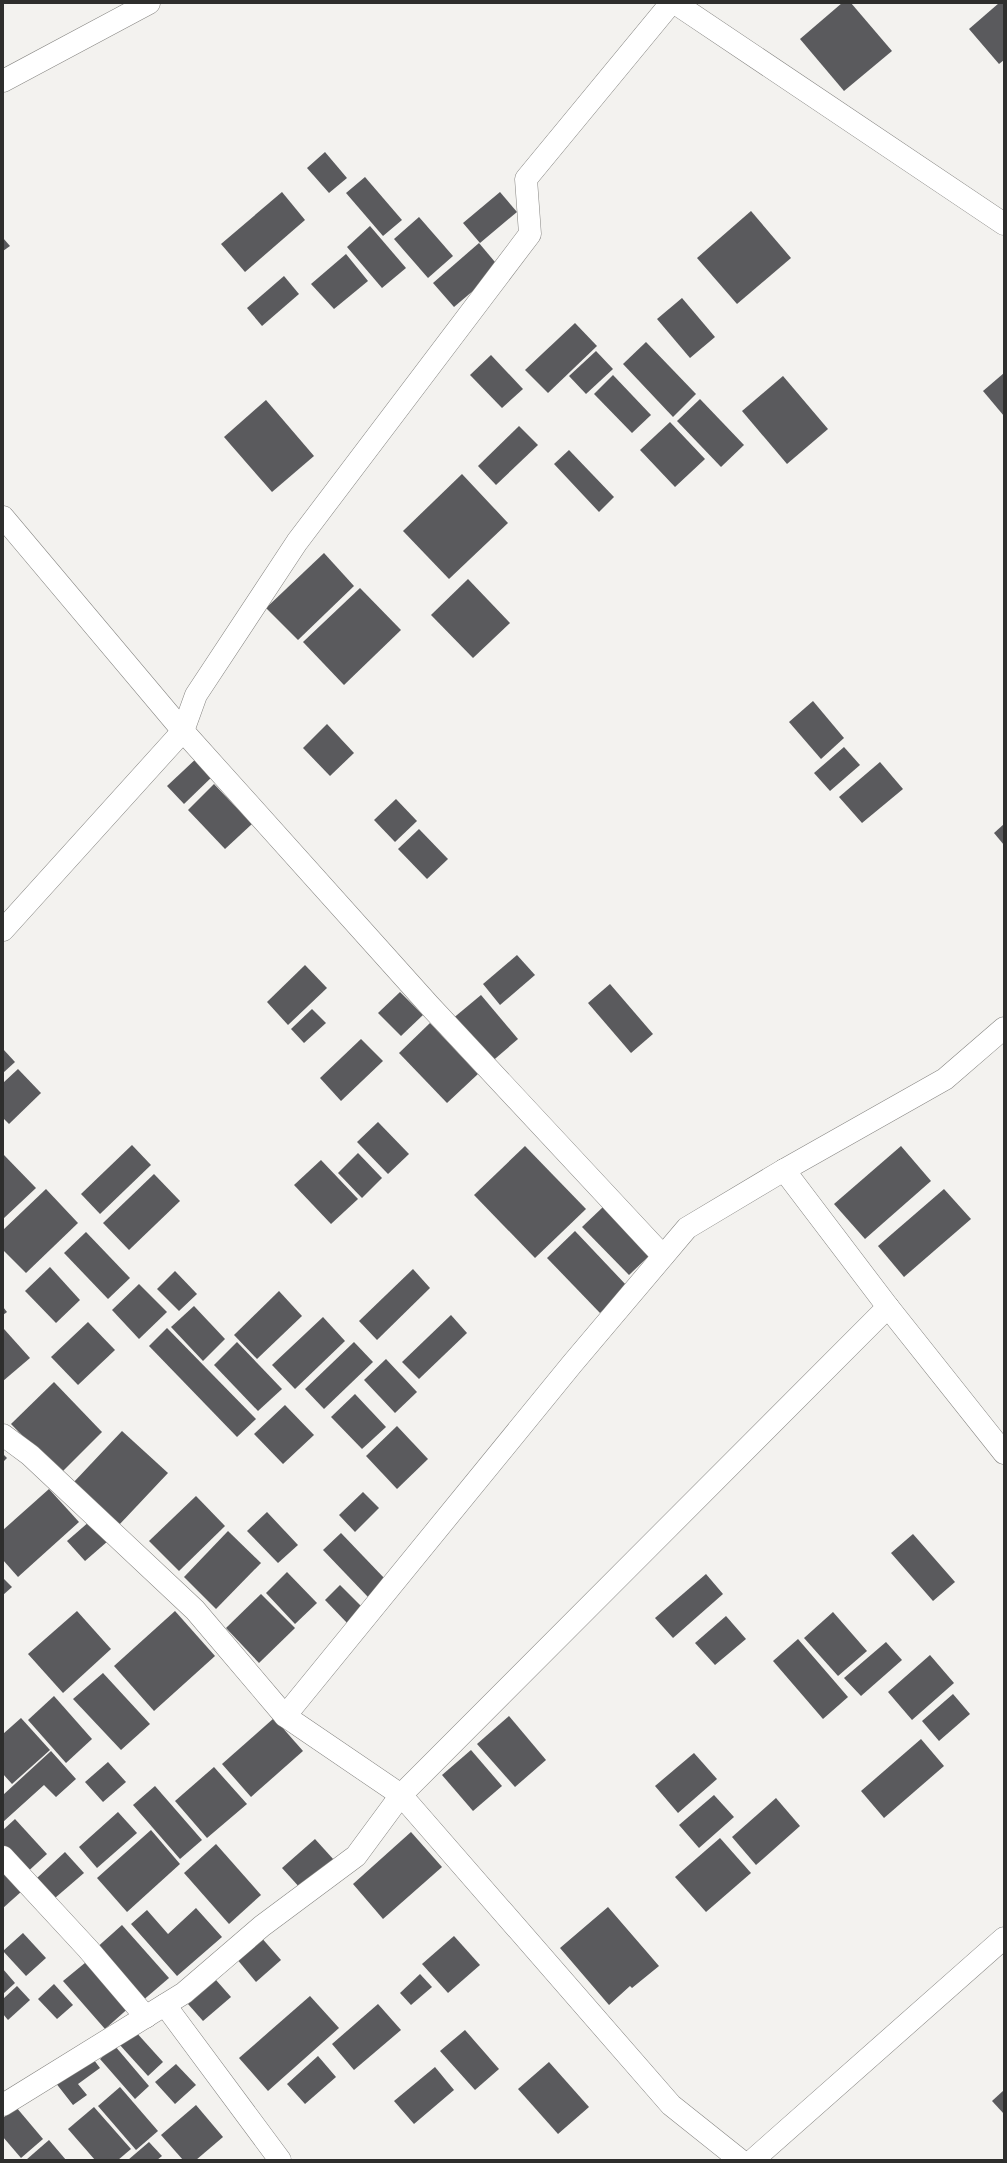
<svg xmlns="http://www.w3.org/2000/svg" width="1007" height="2163" font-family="Raleway,sans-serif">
<rect width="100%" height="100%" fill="#f3f2ef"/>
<!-- building -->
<g fill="#5a5a5d">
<polygon points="842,3 851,3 892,51 844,91 800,39"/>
<polygon points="999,3 1004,3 1004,60 999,64 969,29"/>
<polygon points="325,152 347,178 329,193 307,168"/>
<polygon points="365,177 402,220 383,236 346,193"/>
<polygon points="282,192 305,220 245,272 221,244"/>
<polygon points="500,192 517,212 480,243 463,223"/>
<polygon points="751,211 791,258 737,304 697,258"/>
<polygon points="419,217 453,256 428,278 394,239"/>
<polygon points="370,226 406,268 382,288 347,247"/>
<polygon points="3,238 10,246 3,251"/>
<polygon points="479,243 500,268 454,307 433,283"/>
<polygon points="346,254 368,281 334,309 311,284"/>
<polygon points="284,276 299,294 262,326 247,308"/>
<polygon points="682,298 715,337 690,358 657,319"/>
<polygon points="575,323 597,346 548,393 525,370"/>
<polygon points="646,342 696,394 673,417 623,364"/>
<polygon points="596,351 613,369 586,394 569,376"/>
<polygon points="491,355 523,389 502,408 470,375"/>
<polygon points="1004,373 1004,416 983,391"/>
<polygon points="613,375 651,415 632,433 594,394"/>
<polygon points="783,376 828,429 787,464 742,411"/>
<polygon points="700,399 744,445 721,467 677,421"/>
<polygon points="266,400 314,456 272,492 224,437"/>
<polygon points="670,422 705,459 675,487 640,450"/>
<polygon points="519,426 538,445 496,485 478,466"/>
<polygon points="569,450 614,497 599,512 554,464"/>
<polygon points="462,474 508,523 449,579 403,531"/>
<polygon points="324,553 354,586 298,640 266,608"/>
<polygon points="468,579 510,623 473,658 431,615"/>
<polygon points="360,588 401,630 344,685 303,642"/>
<polygon points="813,701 844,738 821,759 789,722"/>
<polygon points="327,724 354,753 330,776 303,748"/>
<polygon points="844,747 860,765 830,791 814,773"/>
<polygon points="199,756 216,773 184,804 167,786"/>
<polygon points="880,762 903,789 862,823 839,797"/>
<polygon points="214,784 252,824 225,849 188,810"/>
<polygon points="396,799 417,821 395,842 374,820"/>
<polygon points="1004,824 1004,845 994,833"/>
<polygon points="419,829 448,859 427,879 398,849"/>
<polygon points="517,955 535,975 500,1005 483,984"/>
<polygon points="305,965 327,988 288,1025 267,1002"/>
<polygon points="610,984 653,1034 631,1053 588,1003"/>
<polygon points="400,992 423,1015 401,1036 378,1013"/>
<polygon points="481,995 518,1039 489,1064 451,1020"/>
<polygon points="312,1009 326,1023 304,1043 291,1029"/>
<polygon points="430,1023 478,1074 447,1103 399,1053"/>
<polygon points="361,1039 383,1061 341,1101 320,1078"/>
<polygon points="3,1049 15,1062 3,1073"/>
<polygon points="18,1069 41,1093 9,1124 3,1118 3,1083"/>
<polygon points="378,1122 409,1154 388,1174 357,1142"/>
<polygon points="132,1145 151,1165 100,1214 81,1194"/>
<polygon points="525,1146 586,1209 535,1258 474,1195"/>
<polygon points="901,1146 931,1181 865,1239 834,1204"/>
<polygon points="358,1153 382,1178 362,1198 338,1173"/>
<polygon points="3,1154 36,1188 3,1219"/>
<polygon points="321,1160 358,1199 331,1224 294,1185"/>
<polygon points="154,1174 180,1201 129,1250 103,1223"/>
<polygon points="46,1189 78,1223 26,1273 3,1250 3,1230"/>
<polygon points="944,1189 971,1219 904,1277 878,1246"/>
<polygon points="603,1207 649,1256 629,1275 582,1227"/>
<polygon points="575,1231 628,1287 600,1313 547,1258"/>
<polygon points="86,1232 130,1278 108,1299 64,1253"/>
<polygon points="50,1267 80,1300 56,1323 25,1291"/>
<polygon points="413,1269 430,1288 377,1340 359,1321"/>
<polygon points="175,1271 197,1294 179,1311 157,1289"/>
<polygon points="139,1284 167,1312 139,1339 112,1310"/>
<polygon points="279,1291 302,1316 257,1359 234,1335"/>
<polygon points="194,1306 225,1339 203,1361 171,1327"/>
<polygon points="3,1307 7,1312 3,1315"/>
<polygon points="451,1315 467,1333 419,1379 402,1362"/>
<polygon points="323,1317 345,1341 295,1389 272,1365"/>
<polygon points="88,1322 115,1350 78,1385 51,1357"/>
<polygon points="167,1328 256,1419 237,1437 149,1346"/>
<polygon points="4,1329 30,1358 3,1381 3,1330"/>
<polygon points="237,1342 282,1389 258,1411 214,1365"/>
<polygon points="354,1342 373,1362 324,1409 305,1389"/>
<polygon points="386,1359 417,1392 395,1413 364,1380"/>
<polygon points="54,1382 102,1432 60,1474 11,1424"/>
<polygon points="355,1394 386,1427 362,1449 331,1417"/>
<polygon points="285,1405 314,1435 283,1464 254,1434"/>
<polygon points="397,1426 428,1459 397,1489 366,1456"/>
<polygon points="122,1431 168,1473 119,1525 73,1483"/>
<polygon points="3,1454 7,1458 3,1462"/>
<polygon points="49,1489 79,1522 18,1577 3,1560 3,1530"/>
<polygon points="363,1492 379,1508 355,1532 339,1515"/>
<polygon points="196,1496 225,1526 179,1571 149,1541"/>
<polygon points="267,1512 298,1545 278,1563 247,1531"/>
<polygon points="90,1521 108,1541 85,1561 67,1541"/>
<polygon points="228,1531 261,1563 216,1609 184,1577"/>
<polygon points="341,1533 386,1580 368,1597 323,1550"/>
<polygon points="913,1534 955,1582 933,1601 891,1553"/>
<polygon points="287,1572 317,1603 295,1624 266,1593"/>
<polygon points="706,1574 723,1594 673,1638 655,1618"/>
<polygon points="3,1578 12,1587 3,1595"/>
<polygon points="340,1585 365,1610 349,1625 325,1600"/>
<polygon points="261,1594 295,1628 259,1663 226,1628"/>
<polygon points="77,1611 111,1649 63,1693 28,1654"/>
<polygon points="175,1611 215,1656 154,1711 114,1666"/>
<polygon points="833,1612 867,1651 838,1676 804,1638"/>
<polygon points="726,1616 746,1639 715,1665 695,1643"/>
<polygon points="798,1639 848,1697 823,1719 773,1661"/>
<polygon points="886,1642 902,1660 861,1696 844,1678"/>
<polygon points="930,1655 954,1683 912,1720 888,1692"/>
<polygon points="103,1673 150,1724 121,1750 73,1699"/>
<polygon points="953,1694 970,1714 939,1741 922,1721"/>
<polygon points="54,1696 92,1739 66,1763 28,1720"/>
<polygon points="509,1716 546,1760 515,1787 477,1744"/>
<polygon points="21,1718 50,1750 12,1784 3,1774 3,1734"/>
<polygon points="274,1718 303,1751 251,1797 222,1764"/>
<polygon points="921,1739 944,1766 884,1818 861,1791"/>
<polygon points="471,1750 502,1786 473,1811 442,1775"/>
<polygon points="51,1751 76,1779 56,1797 44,1785 3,1822 3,1795"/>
<polygon points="694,1753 717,1779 678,1813 655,1786"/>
<polygon points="108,1762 126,1782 103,1802 85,1782"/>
<polygon points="214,1767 247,1804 207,1838 175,1801"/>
<polygon points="155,1786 202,1840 180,1859 133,1805"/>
<polygon points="714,1795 734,1817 699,1848 679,1825"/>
<polygon points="776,1798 800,1826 756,1865 732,1837"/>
<polygon points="118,1812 137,1833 97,1868 79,1847"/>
<polygon points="15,1819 47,1854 24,1875 3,1851 3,1830"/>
<polygon points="151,1830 180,1864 127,1912 97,1878"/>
<polygon points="411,1832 442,1867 383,1919 353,1884"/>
<polygon points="720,1838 751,1873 706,1912 675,1877"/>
<polygon points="315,1839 334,1860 301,1889 282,1868"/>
<polygon points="216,1844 261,1895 229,1924 184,1873"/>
<polygon points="65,1852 84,1873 55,1898 37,1878"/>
<polygon points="3,1870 22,1891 3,1908"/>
<polygon points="608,1907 659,1966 632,1988 630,1986 609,2005 560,1948"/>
<polygon points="196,1908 222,1937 177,1976 131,1924 147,1910 168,1934"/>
<polygon points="122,1925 169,1978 141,2002 94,1950"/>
<polygon points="23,1933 46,1958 26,1976 3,1951"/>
<polygon points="260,1936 281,1960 256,1982 236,1958"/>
<polygon points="454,1936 480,1965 448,1993 422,1964"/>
<polygon points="91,1958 132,2005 105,2029 63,1981"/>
<polygon points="3,1969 15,1983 3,1994"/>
<polygon points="420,1974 432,1987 411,2005 400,1993"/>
<polygon points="216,1980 231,1997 203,2021 188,2004"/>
<polygon points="54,1984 73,2005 57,2019 38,1999"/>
<polygon points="17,1986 30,2000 8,2020 3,2014 3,1999"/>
<polygon points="310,1996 339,2028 268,2091 239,2058"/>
<polygon points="378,2004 401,2030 354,2070 332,2044"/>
<polygon points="465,2030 499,2069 475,2090 440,2051"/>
<polygon points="135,2031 163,2062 148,2076 119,2044"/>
<polygon points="115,2046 149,2086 135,2099 100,2059"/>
<polygon points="91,2056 100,2068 78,2084 87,2095 73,2105 55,2082"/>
<polygon points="318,2056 336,2077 305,2104 287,2084"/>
<polygon points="549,2062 589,2107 558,2134 518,2089"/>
<polygon points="176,2064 196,2085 175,2104 155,2082"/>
<polygon points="435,2067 454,2090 414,2124 394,2101"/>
<polygon points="120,2087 158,2131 136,2150 98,2106"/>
<polygon points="1004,2090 1004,2114 992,2101"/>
<polygon points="196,2105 223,2137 196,2160 183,2160 161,2135"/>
<polygon points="16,2107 43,2139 21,2158 3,2137 3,2118"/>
<polygon points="94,2107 131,2149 118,2160 95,2160 68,2129"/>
<polygon points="49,2140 66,2160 26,2160"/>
<polygon points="149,2142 162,2156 157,2160 128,2160"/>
</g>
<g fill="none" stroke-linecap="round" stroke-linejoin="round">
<!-- minor casing -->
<g stroke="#868582" stroke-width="23">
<g id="minor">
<polyline points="675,3 1004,224"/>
<polyline points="3,81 149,3"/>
<polyline points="3,517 183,731 429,1005 663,1256"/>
<polyline points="3,930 183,731 196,695 297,542 530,234 526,179 671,3"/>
<polyline points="784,1170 888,1307 1004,1453"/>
<polyline points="3,1435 30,1455 195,1610 285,1716 401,1795 671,2105 740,2160"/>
<polyline points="285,1716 572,1364 687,1228 784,1170 945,1079 1004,1028"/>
<polyline points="3,1857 88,1949 146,2017"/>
<polyline points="165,2005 280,2160"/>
<polyline points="3,2105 184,1993 262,1926 356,1856 401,1795 888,1307"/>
<polyline points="753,2160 1004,1938"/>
</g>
</g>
<!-- minor -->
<use href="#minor" stroke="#fff" stroke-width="22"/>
</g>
<!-- border -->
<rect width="1007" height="2163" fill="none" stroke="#2e2e2d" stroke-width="8"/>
</svg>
